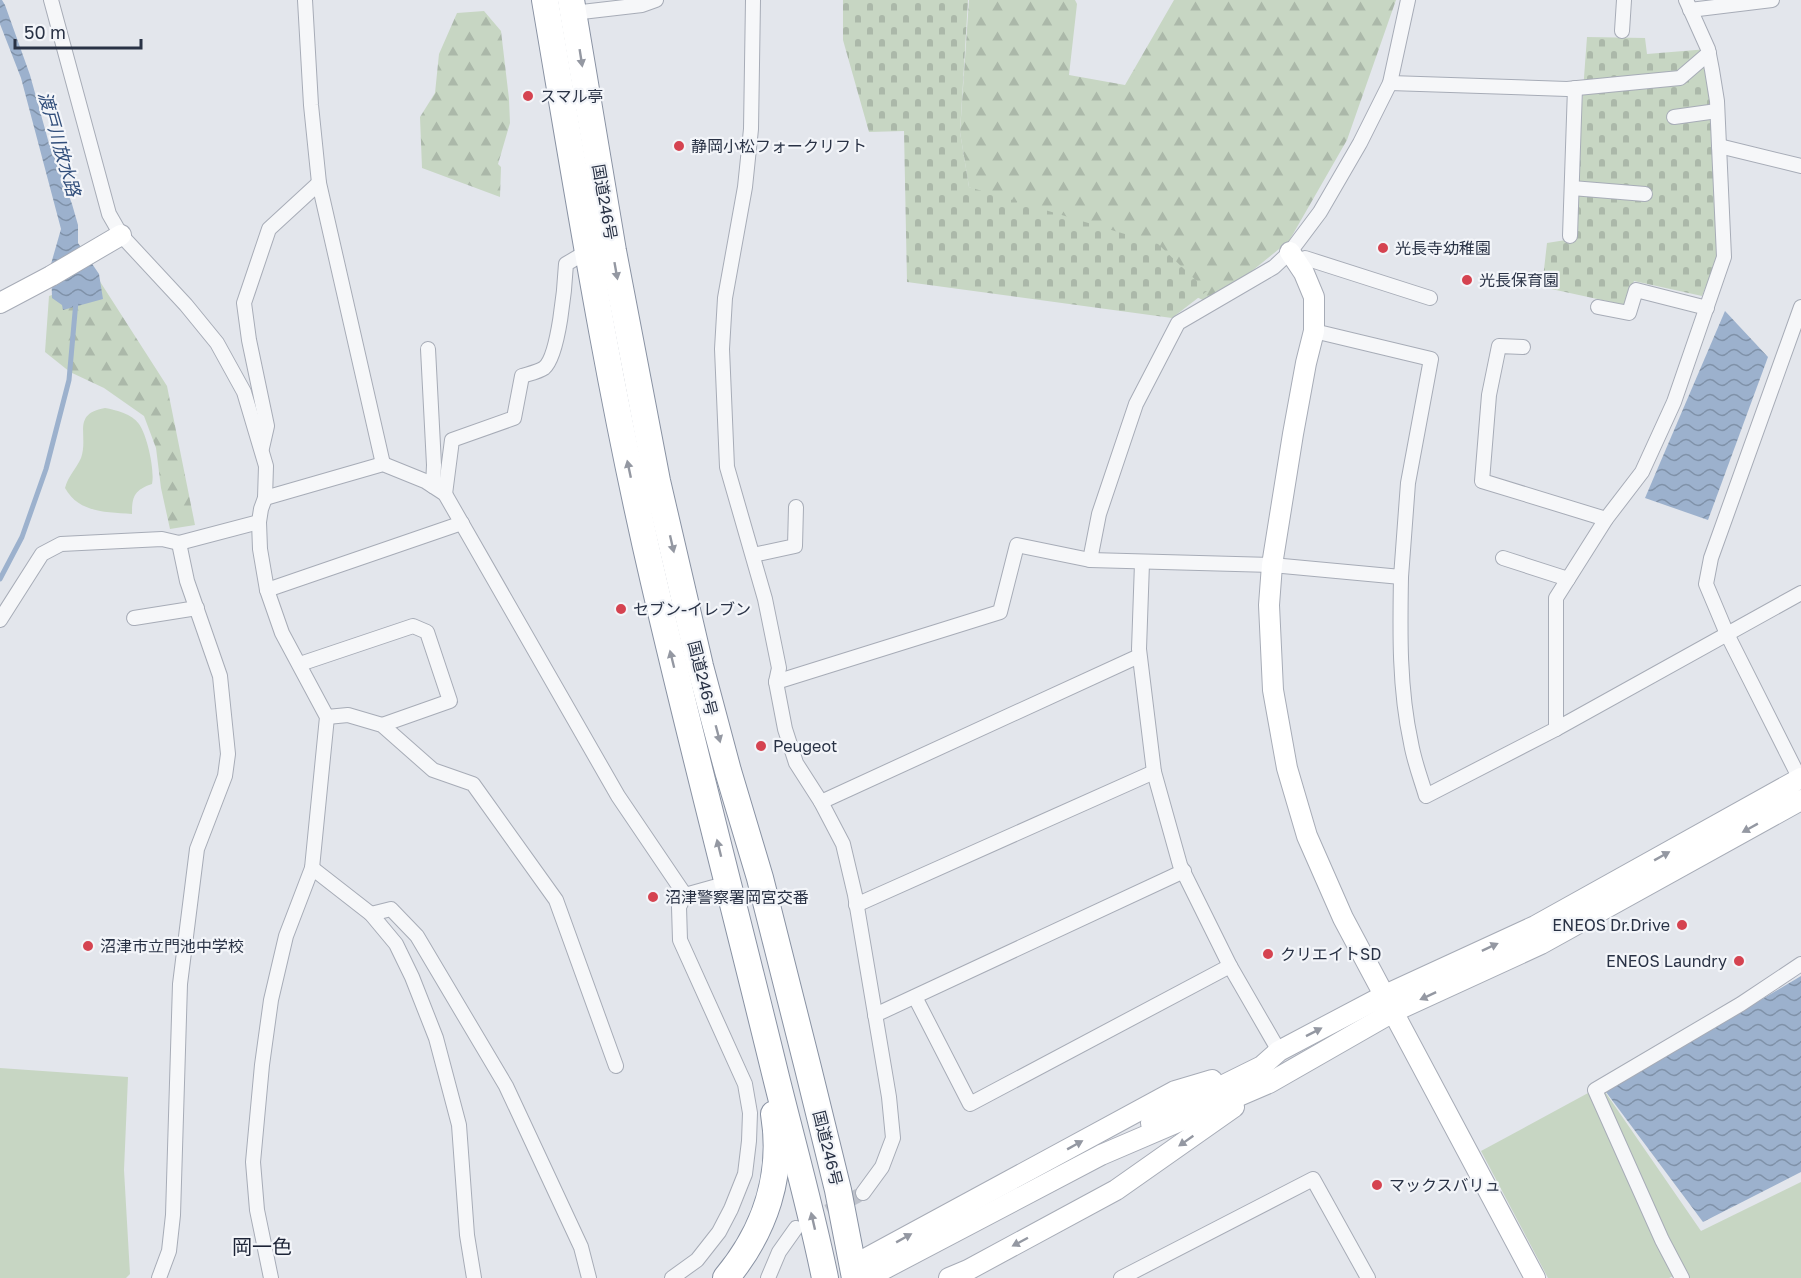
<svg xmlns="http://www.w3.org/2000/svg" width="1801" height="1278" font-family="'Golos Text','Noto Sans JP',sans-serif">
<defs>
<pattern id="forest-firs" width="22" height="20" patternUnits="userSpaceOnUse" patternTransform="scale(1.5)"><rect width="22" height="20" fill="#c7d6c3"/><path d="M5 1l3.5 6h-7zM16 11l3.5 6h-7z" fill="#abb8a9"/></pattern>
<pattern id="cemetery-stones" width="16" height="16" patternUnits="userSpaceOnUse" patternTransform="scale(1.5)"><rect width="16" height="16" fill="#c7d6c3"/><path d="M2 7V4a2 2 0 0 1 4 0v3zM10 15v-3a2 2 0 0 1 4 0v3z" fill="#abb8a9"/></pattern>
<pattern id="water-waves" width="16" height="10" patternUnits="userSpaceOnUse" patternTransform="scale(1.5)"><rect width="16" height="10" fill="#9cb1cd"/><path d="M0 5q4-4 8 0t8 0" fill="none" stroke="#7f91a8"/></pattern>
</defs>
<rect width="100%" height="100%" fill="#e3e6ec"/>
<!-- grass -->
<g fill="#c7d6c3">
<path d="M105,408C116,410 132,414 139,424C147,435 155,470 152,484C134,490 132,497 132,514C106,512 79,513 65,488C68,476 76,469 81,458C89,435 71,414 105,408Z"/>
<polygon points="0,1068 128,1077 124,1170 130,1274 126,1278 0,1278"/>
<polygon points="1601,1086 1701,1231 1801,1182 1801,1278 1683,1278 1679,1273 1669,1278 1548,1278 1481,1151"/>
</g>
<!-- forest -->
<g fill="url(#forest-firs)">
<polygon points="969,0 1075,0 1077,4 1069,75 1125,85 1174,0 1396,0 1347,140 1289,241 1211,304 969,187 960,132"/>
<polygon points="484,11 501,31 509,99 510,123 498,164 501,167 500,197 422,168 420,117 435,93 439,54 457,13"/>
<polygon points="99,280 167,386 195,525 170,529 161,488 156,448 144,416 104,388 70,372 45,352 49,296"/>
</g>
<!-- cemetery -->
<g fill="url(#cemetery-stones)">
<polygon points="843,0 968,0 960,132 969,187 1158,244 1207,291 1172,318 907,282 904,131 869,132 843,40"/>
<polygon points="1587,37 1645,38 1647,54 1708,49 1720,251 1702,296 1634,281 1625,305 1542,287 1547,243 1572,239"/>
</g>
<!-- water -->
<g fill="url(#water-waves)">
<polygon points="0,0 2,0 5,5 30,75 48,140 72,204 78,225 78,243 99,274 103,299 63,310 62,305 52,298 51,264 61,229 21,78 0,24"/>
<polygon points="1725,311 1768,357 1708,520 1645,498"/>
<polygon points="1801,976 1801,1172 1703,1222 1606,1092"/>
</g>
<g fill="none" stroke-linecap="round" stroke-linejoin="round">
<!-- stream -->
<polyline stroke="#9cb1cd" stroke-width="5" points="0,579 22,537 46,469 69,380 76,301"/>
<!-- street-tunnel -->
<polyline stroke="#bec2cb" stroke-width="14" stroke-dasharray="14 7" stroke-linecap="butt" points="809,1221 863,1193"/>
<!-- street casing -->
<g stroke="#a7acb7" stroke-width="16">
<g id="street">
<polyline points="51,0 109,214 121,235 186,305 217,343 244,392 266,466 265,498 261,509 259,522 260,549 267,590 282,633 327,717 312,868 286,936 271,1000 262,1065 253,1162 257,1210 271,1278"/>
<polyline points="305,0 311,105 319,183 383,464"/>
<polyline points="753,0 751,129 745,187 725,298 722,349 727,467 765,599 779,668 776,682 785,729 796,763 821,802 843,844 855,895 889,1097 893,1138 882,1167 863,1193"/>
<polyline points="1690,10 1772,0"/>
<polyline points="573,13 642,5 656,0"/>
<polyline points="1622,31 1624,0"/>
<polyline points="1390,83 1567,89 1680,78 1709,53"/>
<polyline points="1674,117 1717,111"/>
<polyline points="1719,146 1801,166"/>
<polyline points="1572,188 1645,194"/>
<polyline points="1570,236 1575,88"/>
<polyline points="1299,265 1305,258 1430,298"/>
<polyline points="1598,307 1629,313 1636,290 1707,308"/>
<polyline points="1801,307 1711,558 1706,584 1727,634 1801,781"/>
<polyline points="1523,347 1499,346 1489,395 1482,481 1606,519"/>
<polyline points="428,349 434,465 433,486"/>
<polyline points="262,448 267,426 249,340 244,303 269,229 319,183"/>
<path d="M445,494L452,440L514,418L522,376C528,374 538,372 544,368C559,356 565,284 566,264L588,251"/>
<polyline points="265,498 383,464 425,481 445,494 618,796 685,895"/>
<polyline points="753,555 795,546 796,507"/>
<polyline points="1503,558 1568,579"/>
<polyline points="1090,560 1099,514 1136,404 1178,323 1274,267 1290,252 1320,212 1360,143 1390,83 1408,0"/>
<polyline points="1142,563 1139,649 1154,772 1180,865 1230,966 1279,1051"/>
<path d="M1401,577C1400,632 1399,688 1411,743C1414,761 1421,779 1426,796L1556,729L1801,593"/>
<polyline points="267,590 462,523"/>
<polyline points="134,618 197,608"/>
<polyline points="0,620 42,554 61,544 162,539 179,543 259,522"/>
<polyline points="300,664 413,626 427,632 450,701 382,725"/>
<polyline points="776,682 1000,612 1017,545 1090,560 1272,565 1401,577 1408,483 1431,359 1314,331"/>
<polyline points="327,717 348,715 382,725 433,770 473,784 556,900 616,1066"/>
<polyline points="1556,729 1556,598 1606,519 1642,472 1674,402 1724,257 1717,101 1712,70 1708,49 1686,0"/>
<polyline points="821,802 1139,656"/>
<polyline points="312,868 371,914 396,944 412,977 436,1038 459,1125 467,1235 474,1278"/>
<polyline points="856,905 1154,772"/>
<polyline points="371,914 391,909 417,936 506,1086 581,1247 589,1278"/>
<polyline points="915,997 970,1104 1230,966"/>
<polyline points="875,1015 1184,871"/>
<polyline points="159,1278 169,1251 173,1215 180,984 197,849 225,776 228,754 220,676 187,581 179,543"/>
<polyline points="672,1278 697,1260 719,1232 731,1209 745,1174 749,1141 750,1113 745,1084 680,940 679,907 685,895 728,883"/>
<polyline points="768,1278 779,1252 796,1228"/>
<polyline points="1121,1278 1313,1179 1368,1278"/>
<polyline points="1682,1278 1662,1240 1595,1090 1741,1004 1801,964"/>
</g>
</g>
<!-- secondary casing -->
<g stroke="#a7acb7" stroke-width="22">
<g id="secondary">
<polyline points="1290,252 1304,273 1314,297 1314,331 1306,363 1293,434 1272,565 1269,605 1273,690 1287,768 1307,836 1343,918 1535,1278"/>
<polyline points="0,303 51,276 121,235"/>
<polyline points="1151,1123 1173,1110 1262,1066 1279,1051 1385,995 1535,926 1801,778"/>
<polyline points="852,1266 1175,1091 1212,1080"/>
<polyline points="867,1278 1101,1155 1269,1083 1393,1012 1541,944 1801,800"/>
<polyline points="949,1278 968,1270 1116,1190 1234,1107"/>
</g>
</g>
<!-- highway casing -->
<g stroke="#8992a3" stroke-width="28">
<g id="highway">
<path d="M545,0C578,194 609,390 654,582C692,746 735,909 775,1073C792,1142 811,1209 825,1278"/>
<polyline points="571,0 613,251 657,481 700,666 728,771 760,878 808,1068 838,1190 855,1278"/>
<path d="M726,1278C765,1231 784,1175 774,1114"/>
</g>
</g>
<!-- street -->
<use href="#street" stroke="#f6f7f9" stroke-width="14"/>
<!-- secondary -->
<use href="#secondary" stroke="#fff" stroke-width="20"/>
<!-- highway -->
<use href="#highway" stroke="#fff" stroke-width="26"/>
</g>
<!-- one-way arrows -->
<defs><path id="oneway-solid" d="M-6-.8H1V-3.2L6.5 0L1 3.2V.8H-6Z" transform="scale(1.5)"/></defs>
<g fill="#9498a2">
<use href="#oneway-solid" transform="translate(581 58) rotate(81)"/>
<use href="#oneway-solid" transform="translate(616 271) rotate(80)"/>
<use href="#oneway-solid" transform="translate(629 469) rotate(-102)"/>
<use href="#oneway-solid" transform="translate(672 544) rotate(77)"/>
<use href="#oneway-solid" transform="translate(672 659) rotate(-104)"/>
<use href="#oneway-solid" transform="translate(718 734) rotate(75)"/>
<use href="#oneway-solid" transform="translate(1750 828) rotate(151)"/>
<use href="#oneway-solid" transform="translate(719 848) rotate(-104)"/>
<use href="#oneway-solid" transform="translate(1662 856) rotate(-29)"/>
<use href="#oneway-solid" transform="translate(1490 947) rotate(-25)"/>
<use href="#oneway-solid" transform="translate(1428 996) rotate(155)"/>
<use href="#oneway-solid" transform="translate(1314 1032) rotate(-27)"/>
<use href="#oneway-solid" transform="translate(1186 1141) rotate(145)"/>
<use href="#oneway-solid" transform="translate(1075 1145) rotate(-29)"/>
<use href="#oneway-solid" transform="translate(813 1221) rotate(-103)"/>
<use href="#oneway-solid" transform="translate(904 1238) rotate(-29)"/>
<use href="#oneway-solid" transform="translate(1020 1242) rotate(152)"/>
</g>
<!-- markers -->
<g fill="#d54350" stroke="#f3f5f9" stroke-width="2">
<circle cx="528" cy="96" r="6"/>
<circle cx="679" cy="146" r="6"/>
<circle cx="1383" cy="248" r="6"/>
<circle cx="1467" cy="280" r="6"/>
<circle cx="621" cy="609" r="6"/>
<circle cx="761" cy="746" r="6"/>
<circle cx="653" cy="897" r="6"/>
<circle cx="1682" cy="925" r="6"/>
<circle cx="88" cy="946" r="6"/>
<circle cx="1268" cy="954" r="6"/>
<circle cx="1739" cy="961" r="6"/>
<circle cx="1377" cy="1185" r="6"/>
</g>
<g text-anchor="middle" stroke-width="4.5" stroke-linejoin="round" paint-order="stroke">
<!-- poi labels -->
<g font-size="16" fill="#293245" stroke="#f3f5f9" text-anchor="start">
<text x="540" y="102">スマル亭</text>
<text x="691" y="152">静岡小松フォークリフト</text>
<text x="1395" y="254">光長寺幼稚園</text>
<text x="1479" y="286">光長保育園</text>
<text x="633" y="615">セブン-イレブン</text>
<text x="773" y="752">Peugeot</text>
<text x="665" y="903">沼津警察署岡宮交番</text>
<text x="1670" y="931" text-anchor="end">ENEOS Dr.Drive</text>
<text x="100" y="952">沼津市立門池中学校</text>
<text x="1280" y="960">クリエイトSD</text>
<text x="1727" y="967" text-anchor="end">ENEOS Laundry</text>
<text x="1389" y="1191">マックスバリュ</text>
</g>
<!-- street labels -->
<g font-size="16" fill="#293245" stroke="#f3f5f9">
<text transform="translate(605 202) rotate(80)" y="6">国道246号</text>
<text transform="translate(703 678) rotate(76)" y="6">国道246号</text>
<text transform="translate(828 1148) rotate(76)" y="6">国道246号</text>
</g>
<!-- water labels -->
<g font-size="18" font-style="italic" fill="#314e7b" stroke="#f3f5f9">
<text transform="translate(59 144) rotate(74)" y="6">渡戸川放水路</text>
</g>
<!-- quarter labels -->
<g font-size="20" fill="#1c2336" stroke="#f3f5f9">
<text x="262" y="1254">岡一色</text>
</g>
</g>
<!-- scale -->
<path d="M15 39v9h126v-9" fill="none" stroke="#293245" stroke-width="3"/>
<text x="24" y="39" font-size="18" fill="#293245" stroke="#f3f5f9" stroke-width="4.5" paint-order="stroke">50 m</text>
</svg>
